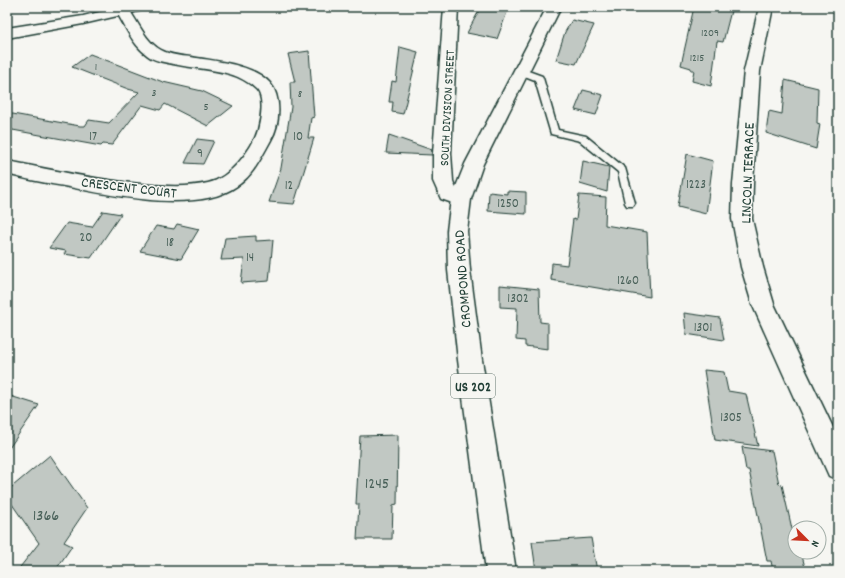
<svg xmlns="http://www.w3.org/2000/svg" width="845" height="578" font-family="Dekko,sans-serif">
<rect width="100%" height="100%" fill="#f6f6f2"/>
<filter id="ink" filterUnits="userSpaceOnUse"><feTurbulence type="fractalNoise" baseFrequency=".025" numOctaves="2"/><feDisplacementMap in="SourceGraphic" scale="8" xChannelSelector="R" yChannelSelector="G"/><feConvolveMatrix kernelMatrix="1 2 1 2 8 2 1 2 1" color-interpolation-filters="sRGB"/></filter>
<g filter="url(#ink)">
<!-- building -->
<g fill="#c1c8c3" stroke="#1f3d34">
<polygon points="481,7 509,7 497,39 467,33"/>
<polygon points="694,7 732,7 723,42 717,41 711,86 692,81 694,70 691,70 691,68 681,65"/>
<polygon points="572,20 594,25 576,64 556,60 565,32"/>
<polygon points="400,47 418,52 403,114 392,112 393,102 389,102 392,81 396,82"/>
<polygon points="309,51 314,117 311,118 308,138 314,138 294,204 269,202 281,168 291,107 290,82 295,82 288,54"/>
<polygon points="90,54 163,82 202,91 233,106 208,126 165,104 160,110 142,105 112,145 103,144 101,146 7,129 7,113 80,126 85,126 89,120 109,123 139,92 128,89 72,67"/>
<polygon points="785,80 818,88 817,123 820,124 816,149 766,133 769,111 782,114"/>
<polygon points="583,90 603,95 596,115 575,110"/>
<polygon points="389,135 432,150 432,155 386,153"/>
<polygon points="197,139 214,141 203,164 185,163"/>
<polygon points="687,154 713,161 706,214 678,207"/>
<polygon points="583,161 609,167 607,192 580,184"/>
<polygon points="507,191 526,192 526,214 488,211 489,192 507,194"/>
<polygon points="579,195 606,197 605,225 647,232 650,297 551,280 552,263 567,265 573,219 576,220"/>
<polygon points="103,211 121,214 91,258 64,254 66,251 49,248 67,223 92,227"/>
<polygon points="177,224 199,229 181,259 140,251 156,226 174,229"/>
<polygon points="256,236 256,241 273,240 269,281 241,283 244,259 221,260 225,238"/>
<polygon points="500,285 539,289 540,322 548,323 548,349 525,346 525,341 516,340 517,308 500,307"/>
<polygon points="684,313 720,318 724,340 686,334"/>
<polygon points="704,370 724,372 728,391 746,394 758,446 715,440"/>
<polygon points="7,395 39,405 7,451"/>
<polygon points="398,435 397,504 393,505 392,539 357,539 359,504 356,504 360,436"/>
<polygon points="742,447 772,451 779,484 782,485 795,542 795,552 801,552 806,571 773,571 771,561 767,561 749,470 746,470"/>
<polygon points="50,455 87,508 64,542 72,546 55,571 17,571 39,543 7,497 7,491"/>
<polygon points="591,538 597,571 536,571 532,542"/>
</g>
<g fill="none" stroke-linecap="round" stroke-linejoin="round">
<!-- service casing -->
<g stroke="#1f3d34" stroke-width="3">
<polygon id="service" points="520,68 542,76 543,78 558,130 586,136 625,168 635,203 633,206 627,206 625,203 618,172 580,141 551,134 535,80 517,73 516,71"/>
</g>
<!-- minor casing -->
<g stroke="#1f3d34" stroke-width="3">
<g id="minor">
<path d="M124,7L128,8C138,22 146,42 161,50C170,55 181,56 191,57C214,61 253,64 270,83C282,97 280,125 271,140C262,156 253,176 237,186C198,214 114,196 69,187C48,183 27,180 7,174V164L13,162C56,171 98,180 141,184C163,186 186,188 208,183C229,179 252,150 258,130C261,119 265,97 256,89C235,68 200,70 173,64C164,62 154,61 147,55C133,45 125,26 116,11L118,8Z"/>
<polygon points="759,7 773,7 760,71 753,184 752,219 763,267 774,304 838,438 838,480 829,476 752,304 741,267 732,219 733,184 744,71"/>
</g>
</g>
<!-- tertiary casing -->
<g stroke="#1f3d34" stroke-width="3">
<g id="tertiary">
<polygon points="120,7 145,7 143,10 83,24 7,38 7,28 83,16"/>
<polygon points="444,7 458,7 451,153 453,181 456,189 468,194 471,199 468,204 461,206 441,199 433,181 433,153"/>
</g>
</g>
<!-- primary casing -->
<g stroke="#1f3d34" stroke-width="3">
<polygon id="primary" points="547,7 561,7 483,164 471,199 467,231 470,270 482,360 516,571 486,571 458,360 448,270 447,231 451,199 465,164"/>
</g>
<!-- service -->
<use href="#service" fill="#f6f6f2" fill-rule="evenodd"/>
<!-- minor -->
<use href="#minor" fill="#f6f6f2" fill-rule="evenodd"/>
<!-- tertiary -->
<use href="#tertiary" fill="#f6f6f2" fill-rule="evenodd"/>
<!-- primary -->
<use href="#primary" fill="#f6f6f2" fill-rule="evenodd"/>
</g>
</g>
<g text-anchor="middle" stroke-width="3" stroke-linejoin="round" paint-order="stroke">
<!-- far-number labels -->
<g font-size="11" fill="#486058">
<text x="710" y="36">1209</text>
<text x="697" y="61">1215</text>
<text x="96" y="70">1</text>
<text x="154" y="96">3</text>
<text x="300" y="97">8</text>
<text x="206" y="110">5</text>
</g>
<!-- far-street labels -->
<g font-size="13" fill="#1f3d34" stroke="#f6f6f2">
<text transform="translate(446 108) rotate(-87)" y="5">SOUTH DIVISION STREET</text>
</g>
<!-- number labels -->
<g font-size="13" fill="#486058">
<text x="93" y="140">17</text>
<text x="298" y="140">10</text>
<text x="200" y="157">9</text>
<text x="696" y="188">1223</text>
<text x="289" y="189">12</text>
<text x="508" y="207">1250</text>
<text x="86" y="241">20</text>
<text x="170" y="246">18</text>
<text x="250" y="261">14</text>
<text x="628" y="284">1260</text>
<text x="518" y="302">1302</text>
<text x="703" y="331">1301</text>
<text x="731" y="421">1305</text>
</g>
<!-- shield labels -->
<rect fill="#f6f6f2" stroke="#60746d" stroke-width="1" x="451" y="374" width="44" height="24" rx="3"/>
<g font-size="14" font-weight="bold" fill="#1f3d34">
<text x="473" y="391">US 202</text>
</g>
<!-- street labels -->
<g font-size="15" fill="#1f3d34" stroke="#f6f6f2">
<text transform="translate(747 173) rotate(-88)" y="5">LINCOLN TERRACE</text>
<text transform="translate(129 187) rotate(7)" y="5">CRESCENT COURT</text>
<text transform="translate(462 279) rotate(-94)" y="5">CROMPOND ROAD</text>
</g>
<!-- near-number labels -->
<g font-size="16" fill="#486058">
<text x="377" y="488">1245</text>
<text x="46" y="520">1366</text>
</g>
</g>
<!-- margin -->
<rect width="845" height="578" fill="none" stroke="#f6f6f2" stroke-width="24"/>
<rect x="12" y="12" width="821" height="554" fill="none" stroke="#1f3d34" stroke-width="1.5" filter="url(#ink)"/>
<!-- north arrow -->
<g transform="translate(807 540) rotate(114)"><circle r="19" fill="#f6f6f2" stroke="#a0aca6"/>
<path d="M0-3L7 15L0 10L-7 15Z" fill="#c8321e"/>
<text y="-6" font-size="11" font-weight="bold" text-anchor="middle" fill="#1f3d34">N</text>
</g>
</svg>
